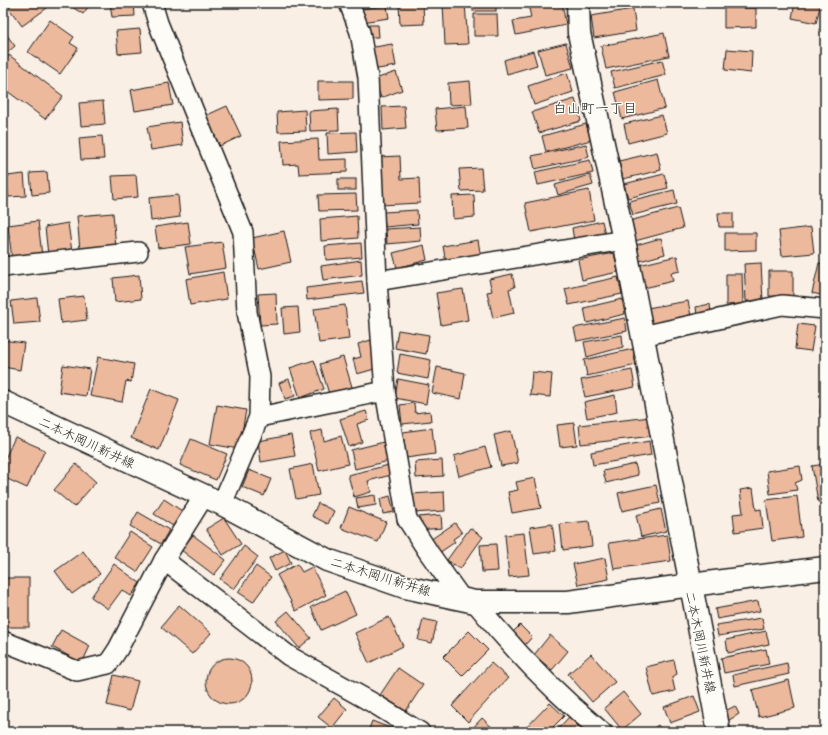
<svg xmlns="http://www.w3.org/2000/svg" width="828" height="735" font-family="'Gochi Hand','Klee One',sans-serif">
<rect width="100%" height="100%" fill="#faefe5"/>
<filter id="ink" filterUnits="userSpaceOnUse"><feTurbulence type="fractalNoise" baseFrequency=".025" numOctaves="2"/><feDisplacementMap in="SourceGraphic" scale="8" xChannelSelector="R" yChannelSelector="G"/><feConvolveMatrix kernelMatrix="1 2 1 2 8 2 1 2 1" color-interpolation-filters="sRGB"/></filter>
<g filter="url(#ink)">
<!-- building -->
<g fill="#ecb99d" stroke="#1c1c1c">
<polygon points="5,3 43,3 47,8 22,26"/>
<polygon points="66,3 91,3 83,14"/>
<polygon points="110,3 134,3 135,16 112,17"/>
<polygon points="399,3 423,3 424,24 400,25"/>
<polygon points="443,3 465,3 468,44 445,45"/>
<rect x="473" y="3" width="23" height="8"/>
<polygon points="556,3 562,3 566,25 516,35 513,21 531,18 529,8"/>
<polygon points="795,3 821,3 816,23 792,18"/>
<polygon points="387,6 389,18 361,22 359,9"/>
<polygon points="724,8 756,8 756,27 724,28"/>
<polygon points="633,9 636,31 594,38 591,16"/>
<polygon points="474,14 497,14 498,36 474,36"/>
<polygon points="50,20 74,37 70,43 78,48 60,74 28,52"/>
<polygon points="366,25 378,25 379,37 366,37"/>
<polygon points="140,29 142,52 118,54 116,31"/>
<polygon points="3,30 15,46 3,56"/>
<polygon points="664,33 669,56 606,69 601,46"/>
<polygon points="566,43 573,68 545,75 538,50"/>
<polygon points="392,44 396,66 372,70 369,48"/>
<polygon points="727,49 752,51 751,73 725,70"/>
<polygon points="533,51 537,65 507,74 504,60"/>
<polygon points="9,55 63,96 45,119 3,88 3,64"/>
<polygon points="662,60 666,75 615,88 611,72"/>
<polygon points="396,72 402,90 381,98 375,79"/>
<polygon points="567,73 573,92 534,105 528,86"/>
<polygon points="658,80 665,108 622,119 615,92"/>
<polygon points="318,81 353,81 353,99 318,100"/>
<polygon points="470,81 472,104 449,105 448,83"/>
<polygon points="169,83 173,105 135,111 131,90"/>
<polygon points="575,99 581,121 539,133 532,112"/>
<polygon points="103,101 105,124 81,126 79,103"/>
<polygon points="227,106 241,136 220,146 205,116"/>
<polygon points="404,106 406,128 383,130 382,107"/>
<polygon points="466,106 468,128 437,130 435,109"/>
<polygon points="338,109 339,130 310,131 309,111"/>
<polygon points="305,110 306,131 278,132 277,112"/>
<polygon points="662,115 667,133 628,143 624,124"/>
<polygon points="180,122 183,145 151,150 147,127"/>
<polygon points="586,124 591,140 546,152 542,136"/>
<polygon points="356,132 357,152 328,154 327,133"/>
<polygon points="102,136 104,159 81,160 79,138"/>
<polygon points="318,139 319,160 347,159 347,172 299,174 298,164 283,165 281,141"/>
<polygon points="586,144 589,157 535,169 532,156"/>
<polygon points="657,152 661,170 623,179 619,161"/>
<polygon points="400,156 401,179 419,178 420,203 380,205 378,157"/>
<polygon points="590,160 593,173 538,185 535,172"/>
<polygon points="481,168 483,190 461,191 459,169"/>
<polygon points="47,172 49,193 32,195 30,173"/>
<polygon points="24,174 26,196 8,197 7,176"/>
<polygon points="664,174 668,188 628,198 624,184"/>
<polygon points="136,175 138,197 114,199 112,176"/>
<polygon points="590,175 593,185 558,195 555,185"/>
<rect x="338" y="179" width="18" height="11"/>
<polygon points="589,190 594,220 531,232 525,203"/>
<polygon points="674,190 677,204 633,215 629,201"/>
<polygon points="356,194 357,210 319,211 318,195"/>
<polygon points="178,195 180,217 151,221 149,198"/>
<polygon points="474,195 475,217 453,219 452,196"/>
<polygon points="678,208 683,228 635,241 629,221"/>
<polygon points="417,210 418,224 385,227 384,212"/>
<polygon points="113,213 116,248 80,250 77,216"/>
<polygon points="718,213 733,213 733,227 719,227"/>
<polygon points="357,216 358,238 321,241 320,219"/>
<polygon points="38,221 42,256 12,260 8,225"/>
<polygon points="602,221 605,234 574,241 572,228"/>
<polygon points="188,222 191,244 158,248 155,227"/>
<polygon points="68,223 72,252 48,255 45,227"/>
<polygon points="420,227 421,241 387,244 386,229"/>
<polygon points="811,227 814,253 782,256 779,231"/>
<polygon points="284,231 291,262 259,269 252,238"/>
<polygon points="725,233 756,233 756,250 725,251"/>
<polygon points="661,238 665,254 640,261 636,245"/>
<polygon points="478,240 481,258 446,263 443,246"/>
<polygon points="222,242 226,268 190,274 185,247"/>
<polygon points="361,243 362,257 326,260 325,246"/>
<polygon points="424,245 427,260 397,268 393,253"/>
<polygon points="614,253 618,272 582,280 578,260"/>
<polygon points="677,256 680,271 671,273 673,281 644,288 639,265"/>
<polygon points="361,260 362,275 323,280 321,266"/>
<polygon points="761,263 763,301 746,301 744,264"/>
<polygon points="819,263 825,264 825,296 812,293"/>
<polygon points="769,271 793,271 793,297 769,296"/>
<polygon points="223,272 227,299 190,305 186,279"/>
<polygon points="512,274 515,287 509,289 514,313 493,318 487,292 492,291 489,279"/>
<polygon points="726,274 742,274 743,304 726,305"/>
<polygon points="139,275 141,299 115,302 113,278"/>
<polygon points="618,277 622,294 569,305 565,289"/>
<polygon points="362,281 364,293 307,300 306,288"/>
<polygon points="463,289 468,320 441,325 436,293"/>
<polygon points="276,293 277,324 260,325 258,294"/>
<polygon points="84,296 87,320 61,323 58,299"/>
<polygon points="37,298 40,322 14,324 11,301"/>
<polygon points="622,299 625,314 587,323 584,308"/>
<polygon points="688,301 692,321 651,329 647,308"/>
<polygon points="710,304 711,314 697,316 696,307"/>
<polygon points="345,305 349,339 319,343 314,309"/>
<polygon points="298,307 300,332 284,334 282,308"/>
<polygon points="625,318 627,331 577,341 574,328"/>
<polygon points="798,324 815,326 811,351 795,349"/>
<polygon points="398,330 429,335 426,354 395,348"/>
<polygon points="622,335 623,347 587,357 584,342"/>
<polygon points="3,340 24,343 20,370 3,367"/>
<polygon points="371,340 378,368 357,374 353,359 361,357 358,344"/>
<polygon points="633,349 636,365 587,376 584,360"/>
<polygon points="400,354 431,360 428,379 397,373"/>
<polygon points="98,357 134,364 131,382 126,381 122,402 90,396"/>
<polygon points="343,357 352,387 329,394 320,364"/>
<polygon points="314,360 324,389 300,398 290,368"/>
<polygon points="63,365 90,369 86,396 59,392"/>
<polygon points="437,367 465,373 461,399 432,393"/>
<polygon points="824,369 825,369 825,414 820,413"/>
<polygon points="632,370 635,387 585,397 581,380"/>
<polygon points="532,372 552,374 550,397 530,395"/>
<polygon points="289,379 295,396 285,399 279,383"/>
<polygon points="398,379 429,385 426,404 395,398"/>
<polygon points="151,389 179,400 159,450 131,438"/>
<polygon points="615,395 617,412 587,418 584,402"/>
<polygon points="414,403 415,413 430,411 431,421 402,424 400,405"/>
<polygon points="217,405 246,410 239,449 210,444"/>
<polygon points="366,411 369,420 357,424 362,442 349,447 340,419"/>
<polygon points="651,417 653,436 581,444 579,425"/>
<polygon points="574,423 577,445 560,447 557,425"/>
<polygon points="432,428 435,454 406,458 403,432"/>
<polygon points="322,430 324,441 341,436 348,464 319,471 310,433"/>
<polygon points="511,431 518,463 501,466 494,435"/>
<polygon points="291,435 295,456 261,462 258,441"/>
<polygon points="15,437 45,450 27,488 3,477 3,463"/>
<polygon points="191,439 227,454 216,480 180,465"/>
<polygon points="649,441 651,455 593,465 591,452"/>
<polygon points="384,442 389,461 355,469 351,450"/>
<polygon points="485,447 491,467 459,476 454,456"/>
<polygon points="442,460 443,476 416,478 415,462"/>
<polygon points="76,464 96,482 74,507 54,490"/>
<polygon points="313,464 319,495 296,499 290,469"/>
<polygon points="635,464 638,475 606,483 603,471"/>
<polygon points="825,464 825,501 818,502 812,466"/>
<polygon points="389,465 391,475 368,481 371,492 354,497 348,475"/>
<polygon points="800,466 802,480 795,483 797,490 770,494 767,471"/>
<polygon points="249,470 271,479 264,496 242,487"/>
<polygon points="535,478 541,508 512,513 508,492 518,490 516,482"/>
<polygon points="656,485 660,503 622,511 618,493"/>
<polygon points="753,488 756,510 761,509 763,528 735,532 733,514 743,513 740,490"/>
<polygon points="444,492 445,511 412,513 411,494"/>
<polygon points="375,495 376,505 358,508 356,498"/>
<polygon points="390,496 394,512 383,514 380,499"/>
<polygon points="797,496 802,537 772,541 766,500"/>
<polygon points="164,499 182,511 173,526 154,514"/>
<polygon points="318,503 334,511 328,524 312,516"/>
<polygon points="349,507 386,522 378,542 341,528"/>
<polygon points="661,509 666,531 641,537 636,515"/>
<polygon points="138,512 169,530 161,544 130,526"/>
<polygon points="441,515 442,528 419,530 418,517"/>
<polygon points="825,515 825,541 821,516"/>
<polygon points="224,518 241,544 223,555 206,529"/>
<polygon points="589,521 592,546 563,550 560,524"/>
<polygon points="455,523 462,533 453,539 455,542 439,553 430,540"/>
<polygon points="552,524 556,551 534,554 530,527"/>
<polygon points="470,528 483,537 460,569 447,560"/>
<polygon points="130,532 153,547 137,572 114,557"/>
<polygon points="524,533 529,575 509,577 505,535"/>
<polygon points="193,535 226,560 214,575 181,550"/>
<polygon points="667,535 671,561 614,569 609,543"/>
<polygon points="496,544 498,571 482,572 480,545"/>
<polygon points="244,546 258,557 234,589 220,579"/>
<polygon points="285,550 291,563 275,571 269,558"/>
<polygon points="83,551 100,574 72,594 55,571"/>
<polygon points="605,558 609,579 578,585 573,564"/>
<polygon points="114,564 140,583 131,596 122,590 108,609 91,597"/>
<polygon points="297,564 302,572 312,567 326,595 296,611 277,575"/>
<polygon points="256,566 271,577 253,602 238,592"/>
<rect x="4" y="578" width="25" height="49"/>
<polygon points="345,591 356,614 321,630 311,607"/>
<polygon points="758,601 760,611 717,619 715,609"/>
<polygon points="179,605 211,633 192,654 161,627"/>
<polygon points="288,611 311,638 299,648 276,621"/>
<polygon points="389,617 403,646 369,663 355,633"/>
<polygon points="762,618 764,629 718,636 716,625"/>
<polygon points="423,619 437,622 432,643 418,640"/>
<polygon points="520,625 532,637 525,645 512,633"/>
<polygon points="61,630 90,646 82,663 52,647"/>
<polygon points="469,631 488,650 462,676 443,657"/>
<polygon points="766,631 769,644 728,653 726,640"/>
<polygon points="550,635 568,651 552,670 534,655"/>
<polygon points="766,649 769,664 724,673 721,658"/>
<polygon points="591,654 615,682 592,702 568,674"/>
<circle cx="229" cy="681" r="23"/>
<polygon points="674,660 677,674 672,677 675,691 653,696 646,667"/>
<polygon points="491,663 508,678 468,722 452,706"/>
<polygon points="787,663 789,674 735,686 733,675"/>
<polygon points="398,668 423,685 406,711 380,695"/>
<polygon points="114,675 138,681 130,711 107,705"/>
<polygon points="789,680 795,708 759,717 752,690"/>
<polygon points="623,692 641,714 622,730 604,708"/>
<polygon points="694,696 700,712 670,723 664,707"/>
<polygon points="334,698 347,709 332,728 318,717"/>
<polygon points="550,703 564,716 548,732 522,732"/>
<polygon points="735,706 739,714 726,722 721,713"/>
<polygon points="569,717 584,732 555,732"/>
<polygon points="482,718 497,732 469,732"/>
<polygon points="372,721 400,732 368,732"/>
<polygon points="658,725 663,732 648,732"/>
</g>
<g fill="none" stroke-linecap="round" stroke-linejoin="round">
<!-- minor casing -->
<g stroke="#1c1c1c" stroke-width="22">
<g id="minor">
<polyline points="152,3 158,23 243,232 247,312 260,377 259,417 222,504"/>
<polyline points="349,3 360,32 368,77 377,281 385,391 407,519 429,553 461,598"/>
<polyline points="3,267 138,252"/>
<polyline points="377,281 624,240"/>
<polyline points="642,336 782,305 825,309"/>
<polyline points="259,417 385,391"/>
<polyline points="164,560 289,656 373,703 420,732"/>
<path d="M475,602C513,650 555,693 602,732"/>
<polyline points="3,641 77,671 108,664 118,649 164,560 204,496"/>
</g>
</g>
<!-- tertiary casing -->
<g stroke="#1c1c1c" stroke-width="25">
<polyline id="tertiary" points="578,3 579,33 624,240 691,585 825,568"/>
</g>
<!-- secondary casing -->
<g stroke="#1c1c1c" stroke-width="25">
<polyline id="secondary" points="3,402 222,504 327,560 405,587 475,602 568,602 691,585 719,732"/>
</g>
<!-- minor -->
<use href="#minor" stroke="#fdfcf7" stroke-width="19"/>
<!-- tertiary -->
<use href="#tertiary" stroke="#fdfcf7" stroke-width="22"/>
<!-- secondary -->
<use href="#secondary" stroke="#fdfcf7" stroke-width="22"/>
</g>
</g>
<g text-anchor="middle" stroke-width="3" stroke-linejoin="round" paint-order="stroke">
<!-- street labels -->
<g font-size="13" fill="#1c1c1c" stroke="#fdfcf7">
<text transform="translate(87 442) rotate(25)" y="5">二本木岡川新井線</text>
<text transform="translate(381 576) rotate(17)" y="5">二本木岡川新井線</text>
<text transform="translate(701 642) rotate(78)" y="5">二本木岡川新井線</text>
</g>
<!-- neighbourhood labels -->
<g font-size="14" fill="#1c1c1c" stroke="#fdfcf7">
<text x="595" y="113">白山町一丁目</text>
</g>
</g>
<!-- margin -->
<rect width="828" height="735" fill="none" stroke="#fdfcf7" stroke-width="16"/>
<rect x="8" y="8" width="812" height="719" fill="none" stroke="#1c1c1c" stroke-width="1.5" filter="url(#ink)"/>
</svg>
